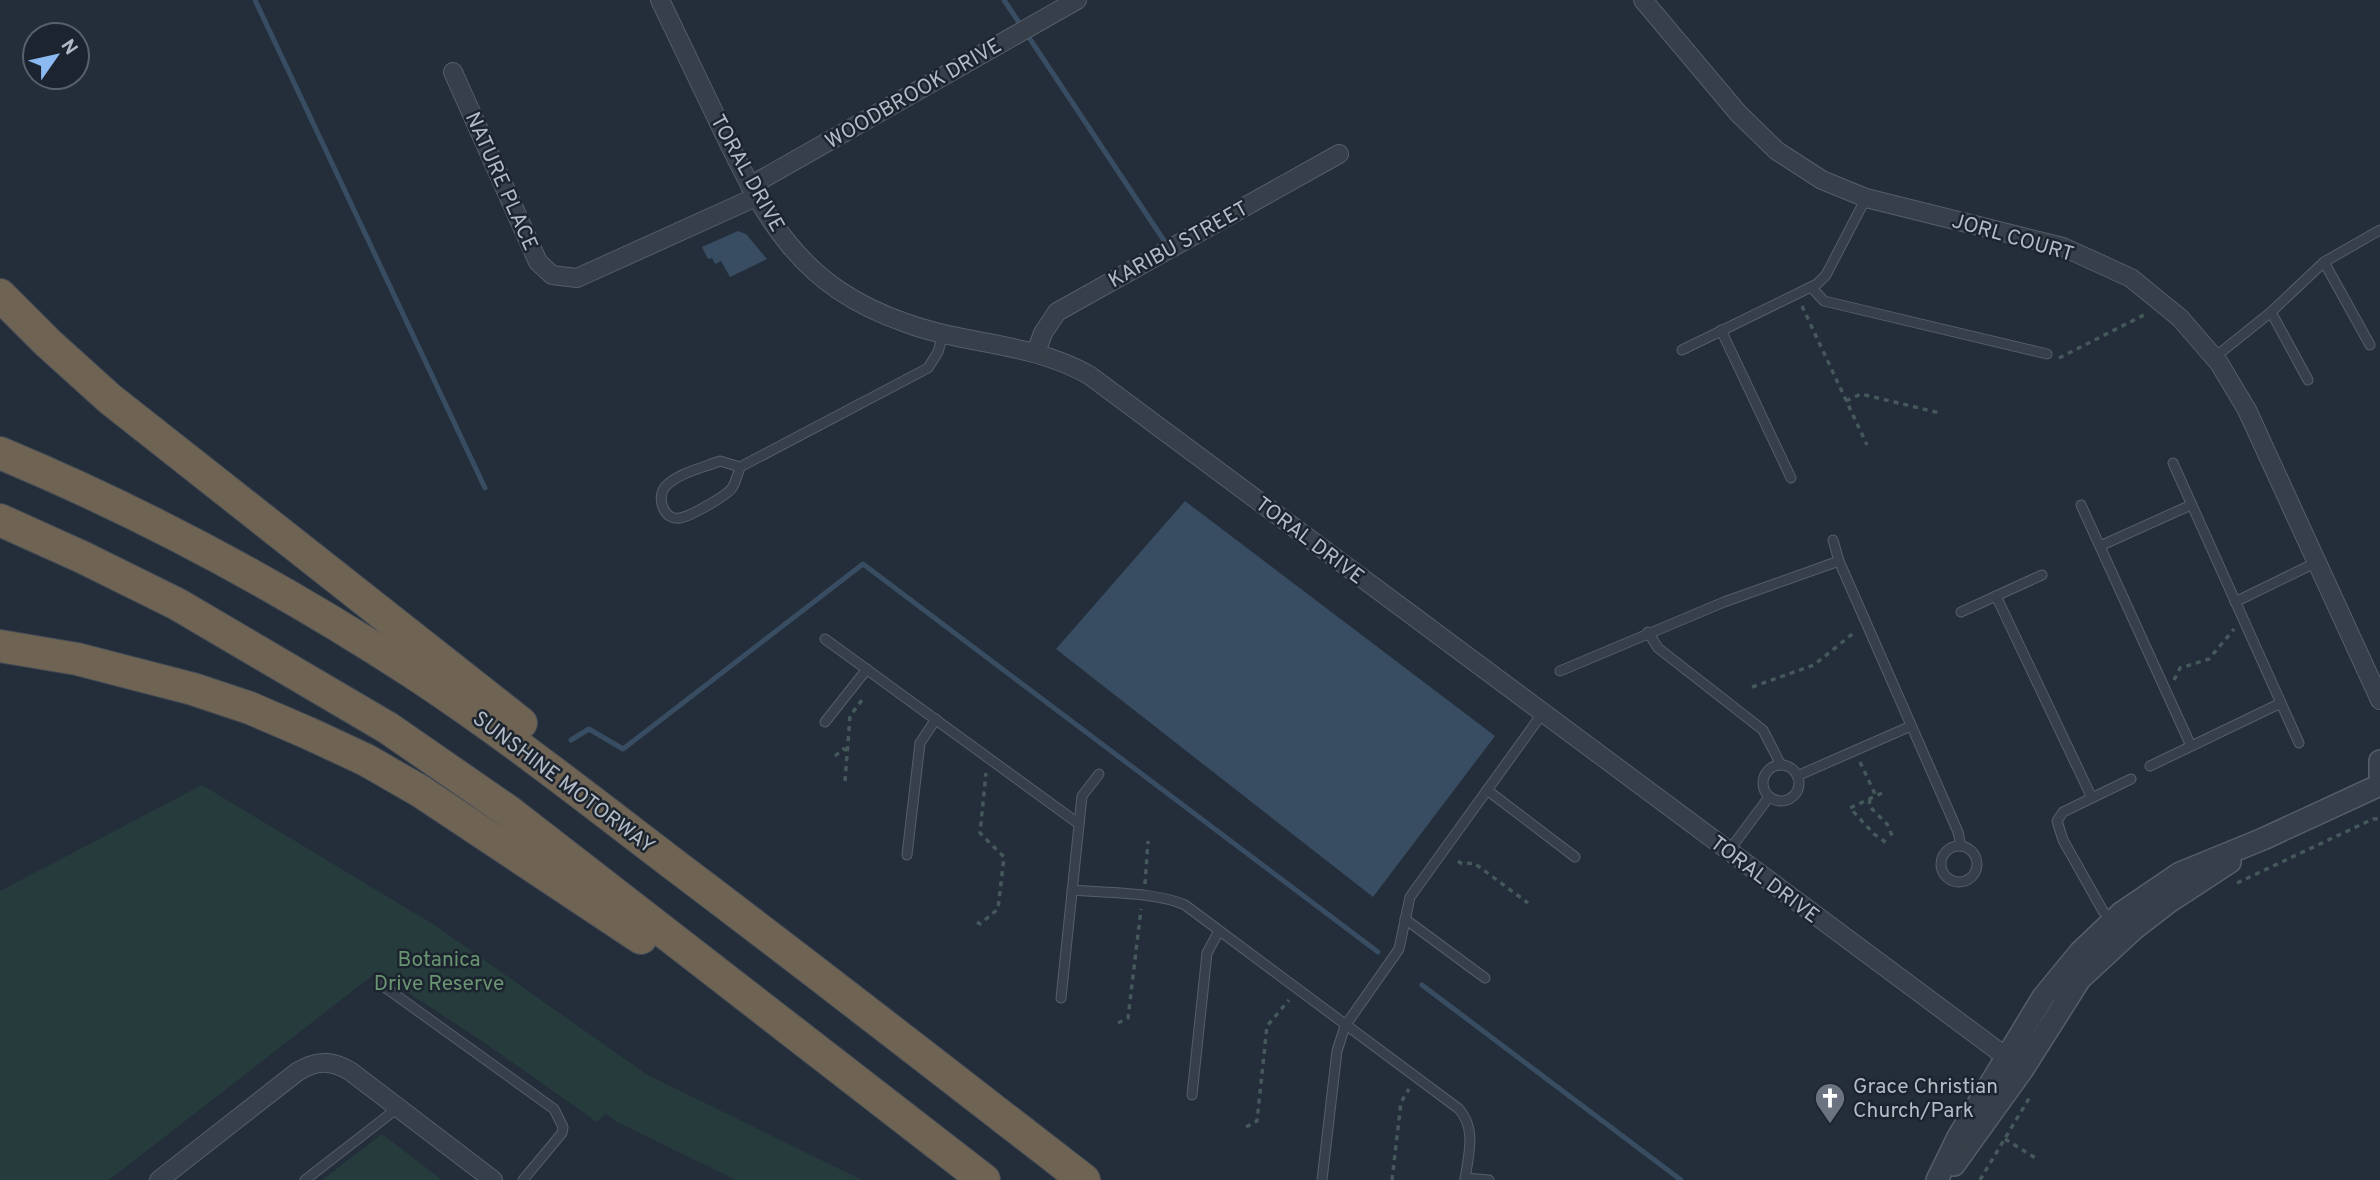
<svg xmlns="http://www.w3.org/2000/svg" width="2380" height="1180" font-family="Overpass,sans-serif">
<rect width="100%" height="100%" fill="#232e3a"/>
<!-- green -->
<g fill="#263b3c">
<polygon points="202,785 436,926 646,1074 862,1180 736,1180 617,1122 606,1114 597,1122 485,1043 377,972 109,1180 0,1180 0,891"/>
<polygon points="382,1134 442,1180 322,1180"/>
</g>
<!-- water -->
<g fill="#394d62">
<polygon points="738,231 746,234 767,259 730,277 721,261 715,264 712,258 708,259 702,247"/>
<polygon points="1185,501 1495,736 1373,897 1056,649"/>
</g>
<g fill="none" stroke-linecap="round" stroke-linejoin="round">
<!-- stream -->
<g stroke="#394d62" stroke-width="5">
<polyline points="255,0 485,488"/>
<polyline points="1004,0 1167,245"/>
<polyline points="571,740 589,729 623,749 863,564 1378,952"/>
<polyline points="1422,985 1681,1180"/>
</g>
<!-- service casing -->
<g stroke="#555e68" stroke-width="11">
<g id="service">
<polyline points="2324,262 2380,230"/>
<polyline points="1812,288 1824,301 2047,354"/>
<polyline points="2271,312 2324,262 2370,345"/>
<polyline points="1721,330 1791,478"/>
<polyline points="1682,350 1817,284 1826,275 1866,198"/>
<polyline points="2215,357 2271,312 2308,380"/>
<path d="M720,461L740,467C738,473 736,482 732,488C726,496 691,516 680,518C664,521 656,498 665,487C678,473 702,468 720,461Z"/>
<polyline points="2173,463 2299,743"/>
<polyline points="740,467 928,368 938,352 943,334"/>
<polyline points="2081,505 2191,746"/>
<polyline points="1833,540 1839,561 1958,832 1961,846"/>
<polyline points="2100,546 2191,505"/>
<polyline points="1996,596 2092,798"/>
<polyline points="2235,602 2317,562"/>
<polyline points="1961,612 2042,575"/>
<polyline points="1648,632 1658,648 1763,730 1781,765"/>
<polyline points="825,639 1079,824"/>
<polyline points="1560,671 1724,602 1839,561"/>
<polyline points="825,722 867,669"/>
<circle cx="1781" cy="783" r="18"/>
<polyline points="2150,766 2281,703"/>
<polyline points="1797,776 1911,726"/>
<polyline points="1487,790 1575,857"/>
<circle cx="1959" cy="864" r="18"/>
<polyline points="1728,852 1769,797"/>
<polyline points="907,855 920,743 936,719"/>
<path d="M1072,890C1104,893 1157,892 1185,905L1459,1109C1477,1130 1468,1155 1465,1180"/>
<polyline points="1405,919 1485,978"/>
<polyline points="2111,920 2103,911 2063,840 2057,821 2063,812 2131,779"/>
<polyline points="379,983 554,1109 563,1127 562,1133 523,1180"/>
<polyline points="1061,998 1082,796 1099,774"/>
<polyline points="1192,1095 1207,953 1219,931"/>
<polyline points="1465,1178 1489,1180"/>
<polyline points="305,1180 399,1107"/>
<polyline points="1322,1180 1337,1051 1345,1026 1399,949 1410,897 1542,714"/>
</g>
</g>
<!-- minor casing -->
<g stroke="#555e68" stroke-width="20">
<g id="minor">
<path d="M660,0C680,42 700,83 720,125C765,219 800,287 906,323C969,346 1027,341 1089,375L2017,1065"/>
<polyline points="1643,0 1738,113 1777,151 1822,180 1866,198 2063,247 2131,278 2180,318 2219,363 2247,410 2380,700"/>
<polyline points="453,72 538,262 552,275 577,278 756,197"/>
<polyline points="750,186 1077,0"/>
<polyline points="1036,352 1043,333 1057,312 1339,154"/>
<path d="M159,1180L297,1072C317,1060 330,1060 350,1071L493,1180"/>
</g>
</g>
<!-- tertiary casing -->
<g stroke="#555e68" stroke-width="24">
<g id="tertiary">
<polyline points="2380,761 2380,775"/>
<polyline points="1954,1165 2023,1069 2080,979 2134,929 2169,902 2230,862"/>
<polyline points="1937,1180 1958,1137 2043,997 2080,952 2121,913 2180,873 2263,839 2380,785"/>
</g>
</g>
<!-- motorway casing -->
<g stroke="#424b55" stroke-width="34">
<g id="motorway">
<polyline points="0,295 48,343 110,399 521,723"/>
<path d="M0,453C144,513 281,587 412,672C502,731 587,798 672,863C810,967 947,1074 1084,1180"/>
<polyline points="0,520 82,557 177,604 388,728 508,811 984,1180"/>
<polyline points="0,646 77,659 193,689 250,708 308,733 366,760 420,791 641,938"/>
</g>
</g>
<!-- path -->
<g stroke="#45585a" stroke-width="3.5" stroke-dasharray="5 5" stroke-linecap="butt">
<polyline points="1802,306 1867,445"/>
<polyline points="2059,358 2146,314"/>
<polyline points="1846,401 1861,394 1940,413"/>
<polyline points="2174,680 2180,668 2209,659 2234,629"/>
<polyline points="1752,687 1814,665 1856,631"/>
<polyline points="835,756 843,749 847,750"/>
<polyline points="1860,762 1876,796"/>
<polyline points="845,781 850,716 865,696"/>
<polyline points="1882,793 1850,808 1874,834 1888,844"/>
<polyline points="1870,799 1869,806 1887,824 1894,840"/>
<polyline points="1458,861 1462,864 1474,863 1528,903"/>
<polyline points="2237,883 2373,819 2380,819"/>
<polyline points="1145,884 1148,841"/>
<polyline points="977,922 980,924 998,909 1004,857 980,833 986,773"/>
<polyline points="1118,1023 1128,1018 1141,909"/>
<polyline points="1246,1127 1257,1121 1267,1026 1289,1000"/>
<polyline points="2005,1139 2037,1159"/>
<polyline points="1392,1180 1401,1102 1409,1089"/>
<polyline points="1980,1180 2031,1095"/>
</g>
<!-- service -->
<use href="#service" stroke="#37404a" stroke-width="9"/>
<!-- minor -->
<use href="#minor" stroke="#37404a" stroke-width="18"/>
<!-- tertiary -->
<use href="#tertiary" stroke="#37404a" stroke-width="21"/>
<!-- motorway -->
<use href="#motorway" stroke="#6f6354" stroke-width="32"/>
</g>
<!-- icons -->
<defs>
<g id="church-pin" transform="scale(1.575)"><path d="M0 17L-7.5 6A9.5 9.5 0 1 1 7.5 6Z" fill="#6b7280" stroke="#1c252f"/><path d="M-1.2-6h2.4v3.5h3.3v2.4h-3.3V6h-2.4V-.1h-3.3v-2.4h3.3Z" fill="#fff"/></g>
</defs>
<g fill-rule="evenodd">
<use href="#church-pin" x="1830" y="1098"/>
</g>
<g text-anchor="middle" stroke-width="5" stroke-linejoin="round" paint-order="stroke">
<!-- street labels -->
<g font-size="21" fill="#b2bbc6" stroke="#1c252f">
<text transform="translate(913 93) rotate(-30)" y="7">WOODBROOK DRIVE</text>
<text transform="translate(748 173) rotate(61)" y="7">TORAL DRIVE</text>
<text transform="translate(502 181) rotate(66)" y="7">NATURE PLACE</text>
<text transform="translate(2013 237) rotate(16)" y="7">JORL COURT</text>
<text transform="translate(1178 244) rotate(-29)" y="7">KARIBU STREET</text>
<text transform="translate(1310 540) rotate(37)" y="7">TORAL DRIVE</text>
<text transform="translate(564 782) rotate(37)" y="7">SUNSHINE MOTORWAY</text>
<text transform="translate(1765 879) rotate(37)" y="7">TORAL DRIVE</text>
</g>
<!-- park labels -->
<g font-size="21" fill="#6b9572" stroke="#1c252f">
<text x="439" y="966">Botanica<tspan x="439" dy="24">Drive Reserve</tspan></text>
</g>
<!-- poi labels -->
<g font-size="21" fill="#b2bbc6" stroke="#1c252f" text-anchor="start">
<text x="1853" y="1093">Grace Christian<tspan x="1853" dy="24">Church/Park</tspan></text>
</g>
</g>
<!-- north arrow -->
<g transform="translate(56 56) rotate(56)"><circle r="33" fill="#1c252f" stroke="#58616b" stroke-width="2"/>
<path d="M0-5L12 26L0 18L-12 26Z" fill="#8bb9f2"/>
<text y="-10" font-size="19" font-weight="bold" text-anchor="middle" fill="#b2bbc6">N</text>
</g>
</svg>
